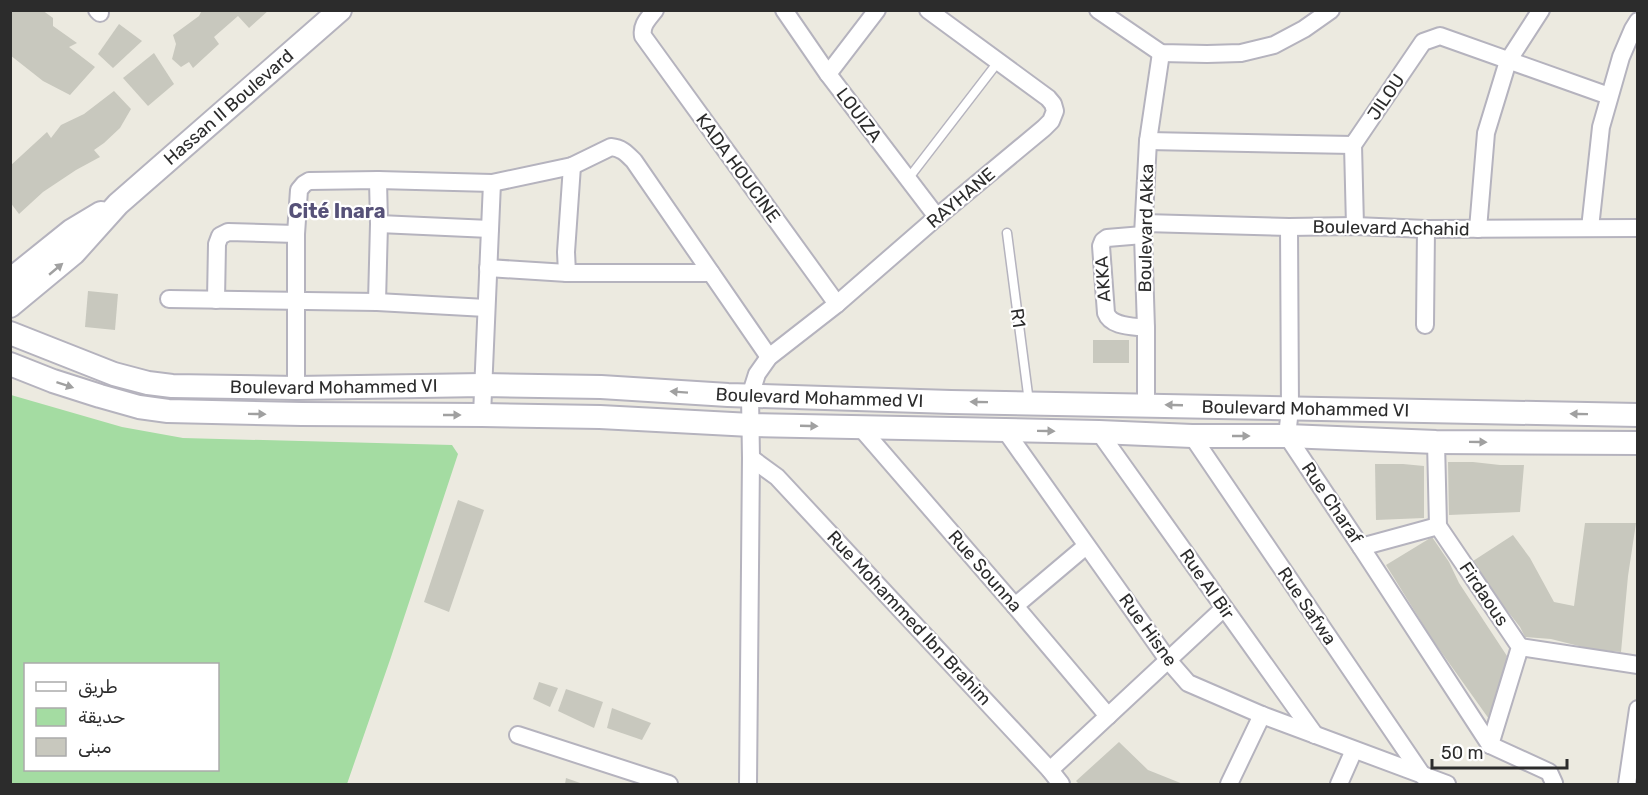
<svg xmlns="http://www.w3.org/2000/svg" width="1648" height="795" font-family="Rubik,Vazirmatn,sans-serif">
<rect width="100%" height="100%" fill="#eceae0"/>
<!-- green -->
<path fill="#a4dca2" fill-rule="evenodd" d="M11,395L122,427L183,438L452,445L458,454L391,657L347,784H11ZM26,664H218V770H26Z"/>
<!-- building -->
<g fill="#c8c8be">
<polygon points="10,10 42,10 53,18 53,26 77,43 69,47 95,67 70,95 43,81 10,55"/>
<polygon points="202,10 269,10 249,28 238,16 214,37 219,44 193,68 189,62 181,67 172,59 176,44 173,35 199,16"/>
<polygon points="119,24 142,41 113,68 98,54"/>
<polygon points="154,53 174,84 148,106 123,78"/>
<polygon points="114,91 131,109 120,128 104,143 94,150 100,157 76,170 43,192 19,214 10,202 10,166 47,132 51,138 61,125 84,114"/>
<polygon points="88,291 118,294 115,330 85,327"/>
<rect x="1093" y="340" width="36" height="23"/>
<polygon points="1448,462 1473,462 1500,465 1524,465 1520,512 1449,515"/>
<polygon points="1375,464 1403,464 1424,466 1424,518 1376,520"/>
<polygon points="458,500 484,510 449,612 424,602"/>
<polygon points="1585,523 1636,523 1628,576 1621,652 1591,649 1551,639 1525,637 1520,627 1490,589 1473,561 1513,535 1530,558 1554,602 1574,606"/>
<polygon points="1432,537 1449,562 1459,583 1507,656 1500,696 1489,719 1432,639 1386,565"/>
<polygon points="539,682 558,688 550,707 533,699"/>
<polygon points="566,689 603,702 594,728 558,711"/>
<polygon points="612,708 651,723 642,740 607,728"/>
<polygon points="1119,742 1148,770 1183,784 1079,784 1076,781"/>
<polygon points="566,778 583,784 565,784"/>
</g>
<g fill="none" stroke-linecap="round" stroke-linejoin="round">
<!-- lane casing -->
<g stroke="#b5b3be" stroke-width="11">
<g id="lane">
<polyline points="908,179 998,62"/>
<polyline points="1007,233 1029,402"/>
</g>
</g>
<!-- street casing -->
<g stroke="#b5b3be" stroke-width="20">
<g id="street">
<polyline points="97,10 100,13"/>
<path d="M655,10C648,19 641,25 643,36L837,304"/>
<polyline points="784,10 828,74 937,217"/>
<polyline points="1098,10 1161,53 1207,54 1241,53 1274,45 1304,29 1331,10"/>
<polyline points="828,74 877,10"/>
<polyline points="1148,141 1353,145 1423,42 1440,36 1609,96"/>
<polyline points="1353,145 1355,226"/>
<polyline points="1144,223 1289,227 1355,226 1426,229 1638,228"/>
<polyline points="379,224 490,229"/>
<polyline points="1289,227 1290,409 1287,436 1361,547 1490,745"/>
<polyline points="1590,228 1601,127 1621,57 1633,29 1638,21"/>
<polyline points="1478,229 1486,133 1508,61 1541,10"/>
<path d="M1143,235L1107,238L1103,241L1101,246L1106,313C1111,327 1133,326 1146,328"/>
<polyline points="488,268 567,273 711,273"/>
<polyline points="567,273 566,252 572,166"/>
<polyline points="169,299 377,302 486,308"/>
<polyline points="216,300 217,244 220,236 228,232 296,234"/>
<polyline points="377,302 379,224 378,180"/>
<polyline points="1425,325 1426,229"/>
<path d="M296,388V234L299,190L304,184L309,181L378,180L492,183L572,166L611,147C622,148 627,154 634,161L769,357"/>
<polyline points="1146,404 1146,328 1143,235 1148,141 1161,53"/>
<polyline points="482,415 492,183"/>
<polyline points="860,427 1015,606 1108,716"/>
<polyline points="1005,430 1168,660 1188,683 1262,715 1447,784"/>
<polyline points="1099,432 1315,735"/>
<polyline points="1192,436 1423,776"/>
<polyline points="1436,442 1438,526 1520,647 1490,745"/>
<polyline points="751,458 777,477 1050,770 1061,784"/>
<polyline points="1361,547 1438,526"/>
<polyline points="1015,606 1086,546"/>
<polyline points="1520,647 1638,665"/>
<polyline points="518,735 669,784"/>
<polyline points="1490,745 1549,772 1554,783 1553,784"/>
<polyline points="1050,770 1224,608"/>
<polyline points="748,784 751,458 750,396 757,374 769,357 837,304 937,217 1044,128 1051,121 1055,111 1053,104 1048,98 928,10"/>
<polyline points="1229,784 1262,715"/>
<polyline points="1339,784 1354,750"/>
<polyline points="1627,784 1638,709"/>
</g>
</g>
<!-- secondary casing -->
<g stroke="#b5b3be" stroke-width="26">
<g id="secondary">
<polyline points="10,280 71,231 101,213"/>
<path id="s1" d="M10,306L74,253L118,204L340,10"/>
<path id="s2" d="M10,333L114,374L148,383L172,386L296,388L483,385L601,387L728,395L951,402L1638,415"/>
<polyline points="10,364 53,381 100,396 139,407 168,411 302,414 482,415 600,417 751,425 1099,432 1192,436 1287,436 1436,442 1638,443"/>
</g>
</g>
<!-- lane -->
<use href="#lane" stroke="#fff" stroke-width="8"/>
<!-- street -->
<use href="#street" stroke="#fff" stroke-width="16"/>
<!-- secondary -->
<use href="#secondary" stroke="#fff" stroke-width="22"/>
</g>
<!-- one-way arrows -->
<defs><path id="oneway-solid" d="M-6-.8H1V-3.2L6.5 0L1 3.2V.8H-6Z" transform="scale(1.5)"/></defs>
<g fill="#a0a0a0">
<use href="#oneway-solid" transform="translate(56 269) rotate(-40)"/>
<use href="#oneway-solid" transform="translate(65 385) rotate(18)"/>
<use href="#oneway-solid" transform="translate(679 392) rotate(-176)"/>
<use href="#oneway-solid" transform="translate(979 402) rotate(-179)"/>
<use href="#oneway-solid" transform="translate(1174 405) rotate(-178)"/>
<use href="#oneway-solid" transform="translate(257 414) rotate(1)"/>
<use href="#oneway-solid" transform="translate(1579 414) rotate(-179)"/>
<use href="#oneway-solid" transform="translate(452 415)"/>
<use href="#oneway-solid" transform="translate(809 426) rotate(2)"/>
<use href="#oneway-solid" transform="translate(1046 431) rotate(1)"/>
<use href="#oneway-solid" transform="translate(1241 436)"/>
<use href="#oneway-solid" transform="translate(1478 442) rotate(1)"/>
</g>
<g text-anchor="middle" stroke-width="4.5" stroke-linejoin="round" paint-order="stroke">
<!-- street labels -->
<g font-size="18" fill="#2c2c2c" stroke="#fff">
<text transform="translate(1386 97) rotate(-56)" y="6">JILOU</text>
<text dy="6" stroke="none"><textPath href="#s1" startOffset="296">Hassan II Boulevard</textPath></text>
<text transform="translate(859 115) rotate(53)" y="6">LOUIZA</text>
<text transform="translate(738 168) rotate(54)" y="6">KADA HOUCINE</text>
<text transform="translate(961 198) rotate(-40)" y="6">RAYHANE</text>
<text transform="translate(1146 228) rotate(-89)" y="6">Boulevard Akka</text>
<text transform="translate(1391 228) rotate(1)" y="6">Boulevard Achahid</text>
<text transform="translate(1103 279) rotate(-94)" y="6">AKKA</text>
<text transform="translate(1018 318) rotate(82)" y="6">R1</text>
<text dy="6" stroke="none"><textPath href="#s2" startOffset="333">Boulevard Mohammed VI</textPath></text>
<text dy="6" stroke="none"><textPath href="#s2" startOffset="819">Boulevard Mohammed VI</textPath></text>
<text dy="6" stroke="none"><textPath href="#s2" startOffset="1305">Boulevard Mohammed VI</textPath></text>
<text transform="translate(1332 503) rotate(56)" y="6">Rue Charaf</text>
<text transform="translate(985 571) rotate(49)" y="6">Rue Sounna</text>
<text transform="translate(1207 584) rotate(55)" y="6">Rue Al Bir</text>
<text transform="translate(1484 594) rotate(56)" y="6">Firdaous</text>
<text transform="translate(1307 606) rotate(56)" y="6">Rue Safwa</text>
<text transform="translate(909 618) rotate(47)" y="6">Rue Mohammed Ibn Brahim</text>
<text transform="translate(1148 630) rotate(54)" y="6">Rue Hisne</text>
</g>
<!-- neighbourhood labels -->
<g font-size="20" font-weight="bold" fill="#565178" stroke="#fff">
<text x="337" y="218">Cité Inara</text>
</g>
</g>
<!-- border -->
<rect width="1648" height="795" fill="none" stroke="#2c2c2c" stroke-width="24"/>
<!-- legend -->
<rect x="24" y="663" width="195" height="108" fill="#ffffff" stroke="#ababab" stroke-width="1.5"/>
<rect x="36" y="682" width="30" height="9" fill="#ffffff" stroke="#ababab" stroke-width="1.5"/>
<text x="78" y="693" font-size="18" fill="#2c2c2c">طريق</text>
<rect x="36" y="708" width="30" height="18" fill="#a4dca2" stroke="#ababab" stroke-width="1.5"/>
<text x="78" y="723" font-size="18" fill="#2c2c2c">حديقة</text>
<rect x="36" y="738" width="30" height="18" fill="#c8c8be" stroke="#ababab" stroke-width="1.5"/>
<text x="78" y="753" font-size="18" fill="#2c2c2c">مبنى</text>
<!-- scale -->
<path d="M1432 759v9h135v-9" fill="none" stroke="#2c2c2c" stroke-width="3"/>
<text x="1441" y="759" font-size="18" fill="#2c2c2c" stroke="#ffffff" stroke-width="4.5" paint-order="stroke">50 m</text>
</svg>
